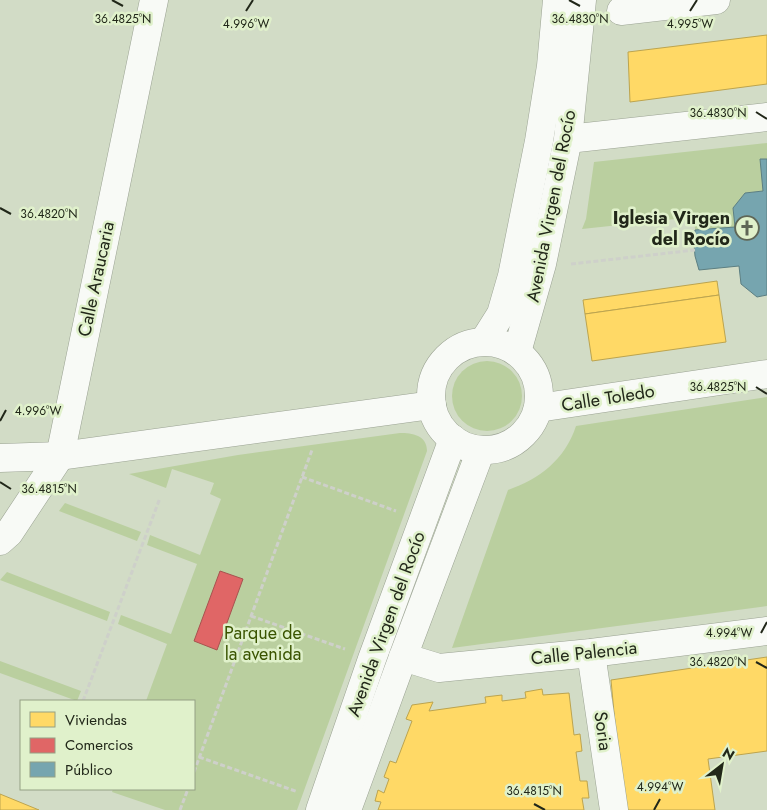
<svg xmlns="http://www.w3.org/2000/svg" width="767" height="810" font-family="Jost,sans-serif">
<rect width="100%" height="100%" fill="#d2dcc6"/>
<!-- green -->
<g fill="#bacf9f">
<polygon points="767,143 767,159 761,159 763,191 745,193 733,208 735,227 695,230 694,217 582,229 586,219 594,162"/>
<circle cx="487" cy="396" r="35"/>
<path d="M767,397V606L452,648L508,490C539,479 565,460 576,426Z"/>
<path d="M400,433C412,433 427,435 427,451L297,810H165L112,792L113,789H194V701H146L167,644L118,624L121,615L171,634L197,564L147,545L150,535L200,555L221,499L210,494L214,483L172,469L166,488L129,474L238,455Z"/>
<polygon points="65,503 141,532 137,541 59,511"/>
<polygon points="7,572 110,612 107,621 0,580"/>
<polygon points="0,661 81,691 77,701 0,673"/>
</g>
<!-- homes -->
<g fill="#ffd966" stroke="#bca44f">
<polygon points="767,35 767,84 630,102 628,52"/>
<polygon points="717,281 719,295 585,314 583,300"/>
<polygon points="719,295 726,342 592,361 585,314"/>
<polygon points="767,657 767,751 708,759 715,810 623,810 611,680"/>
<polygon points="542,689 543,695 569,693 574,735 580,734 582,751 576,752 580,781 587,781 589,798 582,798 584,810 378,810 381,802 375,801 378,790 384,793 389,779 384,777 390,761 396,763 412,721 406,719 412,705 433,702 429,711 486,703 485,697 502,695 502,701 526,698 525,692"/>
<polygon points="0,794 39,810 0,810"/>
</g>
<!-- shops -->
<polygon fill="#e06666" stroke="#a7534f" points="220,571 243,579 217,650 194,641"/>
<!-- public -->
<polygon fill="#76a5af" stroke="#5c7f82" points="760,159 767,159 767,295 757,297 741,284 739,266 699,270 695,256 694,244 695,230 735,227 733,208 745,193 763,191"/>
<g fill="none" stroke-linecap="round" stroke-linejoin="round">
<!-- minor casing -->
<g stroke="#9aa292" stroke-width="29">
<g id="minor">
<polyline points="621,11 716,0"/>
<polyline points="568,139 767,117"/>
<polyline points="538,408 767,374"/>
<polyline points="0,458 60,456 432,405"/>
<polyline points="0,541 9,533 60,456 154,0"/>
<polyline points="591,653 614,810"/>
<polyline points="403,657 439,668 591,653 767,631"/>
</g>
</g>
<!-- tertiary casing -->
<g stroke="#9aa292" stroke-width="29">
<g id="tertiary">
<polyline points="484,341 501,314 512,276 539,141 551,66 557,0"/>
<circle cx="485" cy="396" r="54"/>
<polyline points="517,352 542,264 568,139 582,0"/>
<polyline points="320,810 372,659 453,439"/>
<polyline points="347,810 403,657 481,450"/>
</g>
</g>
<!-- path -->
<g stroke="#ced0ca" stroke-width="3" stroke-dasharray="5 2.5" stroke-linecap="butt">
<polyline points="571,264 695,250"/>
<polyline points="302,477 396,511"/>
<polyline points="251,616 345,649"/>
<polyline points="83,701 160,498"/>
<polyline points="199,757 298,792"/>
<polyline points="194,772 312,450"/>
<polyline points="180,810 188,789"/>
</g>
<!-- minor -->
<use href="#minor" stroke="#f8faf6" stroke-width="28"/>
<!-- tertiary -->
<use href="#tertiary" stroke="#f8faf6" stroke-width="28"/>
</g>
<!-- ticks -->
<path fill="none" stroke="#212719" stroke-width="2" d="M112,0L123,6M569,0L580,6M246,11L253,0M690,11L697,0M756,112L767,119M0,208L11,214M756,387L767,394M0,421L6,410M0,482L11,489M761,633L767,622M756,662L767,668M534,804L545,810M654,810L660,799"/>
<!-- icons -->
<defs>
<g id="church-ring" transform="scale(1.25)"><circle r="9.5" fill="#e0f1cb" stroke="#5f6656" stroke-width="1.5"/><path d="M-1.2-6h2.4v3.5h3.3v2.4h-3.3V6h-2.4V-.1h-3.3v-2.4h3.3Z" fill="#5f6656"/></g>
</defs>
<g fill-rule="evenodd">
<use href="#church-ring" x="747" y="228"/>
</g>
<g text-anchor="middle" stroke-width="5" stroke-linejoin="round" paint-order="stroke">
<!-- street labels -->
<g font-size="18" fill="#212719" stroke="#e0f1cb">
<text transform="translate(551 206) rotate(-79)" y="6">Avenida Virgen del Rocío</text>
<text transform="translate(96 279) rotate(-78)" y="6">Calle Araucaria</text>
<text transform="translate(608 398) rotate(-9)" y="6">Calle Toledo</text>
<text transform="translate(386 624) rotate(-70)" y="6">Avenida Virgen del Rocío</text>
<text transform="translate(584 653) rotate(-6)" y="6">Calle Palencia</text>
<text transform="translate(603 731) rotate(82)" y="6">Soria</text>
</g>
<!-- poi labels -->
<g font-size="18" font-weight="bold" fill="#212719" stroke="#e0f1cb" text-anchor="end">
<text x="730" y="224">Iglesia Virgen<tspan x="730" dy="21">del Rocío</tspan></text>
</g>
<!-- park labels -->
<g font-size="18" fill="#3a5401" stroke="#e0f1cb">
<text x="263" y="639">Parque de<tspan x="263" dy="21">la avenida</tspan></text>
</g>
</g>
<g font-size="12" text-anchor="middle" fill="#212719" stroke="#e0f1cb" stroke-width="5" stroke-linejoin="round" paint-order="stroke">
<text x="123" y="23">36.4825°N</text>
<text x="580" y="23">36.4830°N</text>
<text x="246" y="28">4.996°W</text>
<text x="690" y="28">4.995°W</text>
<text x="718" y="117">36.4830°N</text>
<text x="49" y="218">36.4820°N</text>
<text x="718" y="391">36.4825°N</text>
<text x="38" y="415">4.996°W</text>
<text x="49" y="493">36.4815°N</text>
<text x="729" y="637">4.994°W</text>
<text x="718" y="666">36.4820°N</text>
<text x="660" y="791">4.994°W</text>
<text x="534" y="795">36.4815°N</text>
</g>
<!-- legend -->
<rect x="20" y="700" width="175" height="90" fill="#e0f1cb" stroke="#94a084"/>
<rect x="30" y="712" width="25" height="15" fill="#ffd966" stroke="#94a084"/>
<text x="65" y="725" font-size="15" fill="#212719">Viviendas</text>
<rect x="30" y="738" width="25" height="15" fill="#e06666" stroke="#94a084"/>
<text x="65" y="750" font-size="15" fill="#212719">Comercios</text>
<rect x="30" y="762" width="25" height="15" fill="#76a5af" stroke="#94a084"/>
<text x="65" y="775" font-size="15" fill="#212719">Público</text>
<!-- north arrow -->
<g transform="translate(722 765) rotate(31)" stroke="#e0f1cb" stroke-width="4" paint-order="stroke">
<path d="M0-4L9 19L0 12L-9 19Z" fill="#212719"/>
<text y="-8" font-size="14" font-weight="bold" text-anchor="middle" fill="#212719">N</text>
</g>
</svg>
